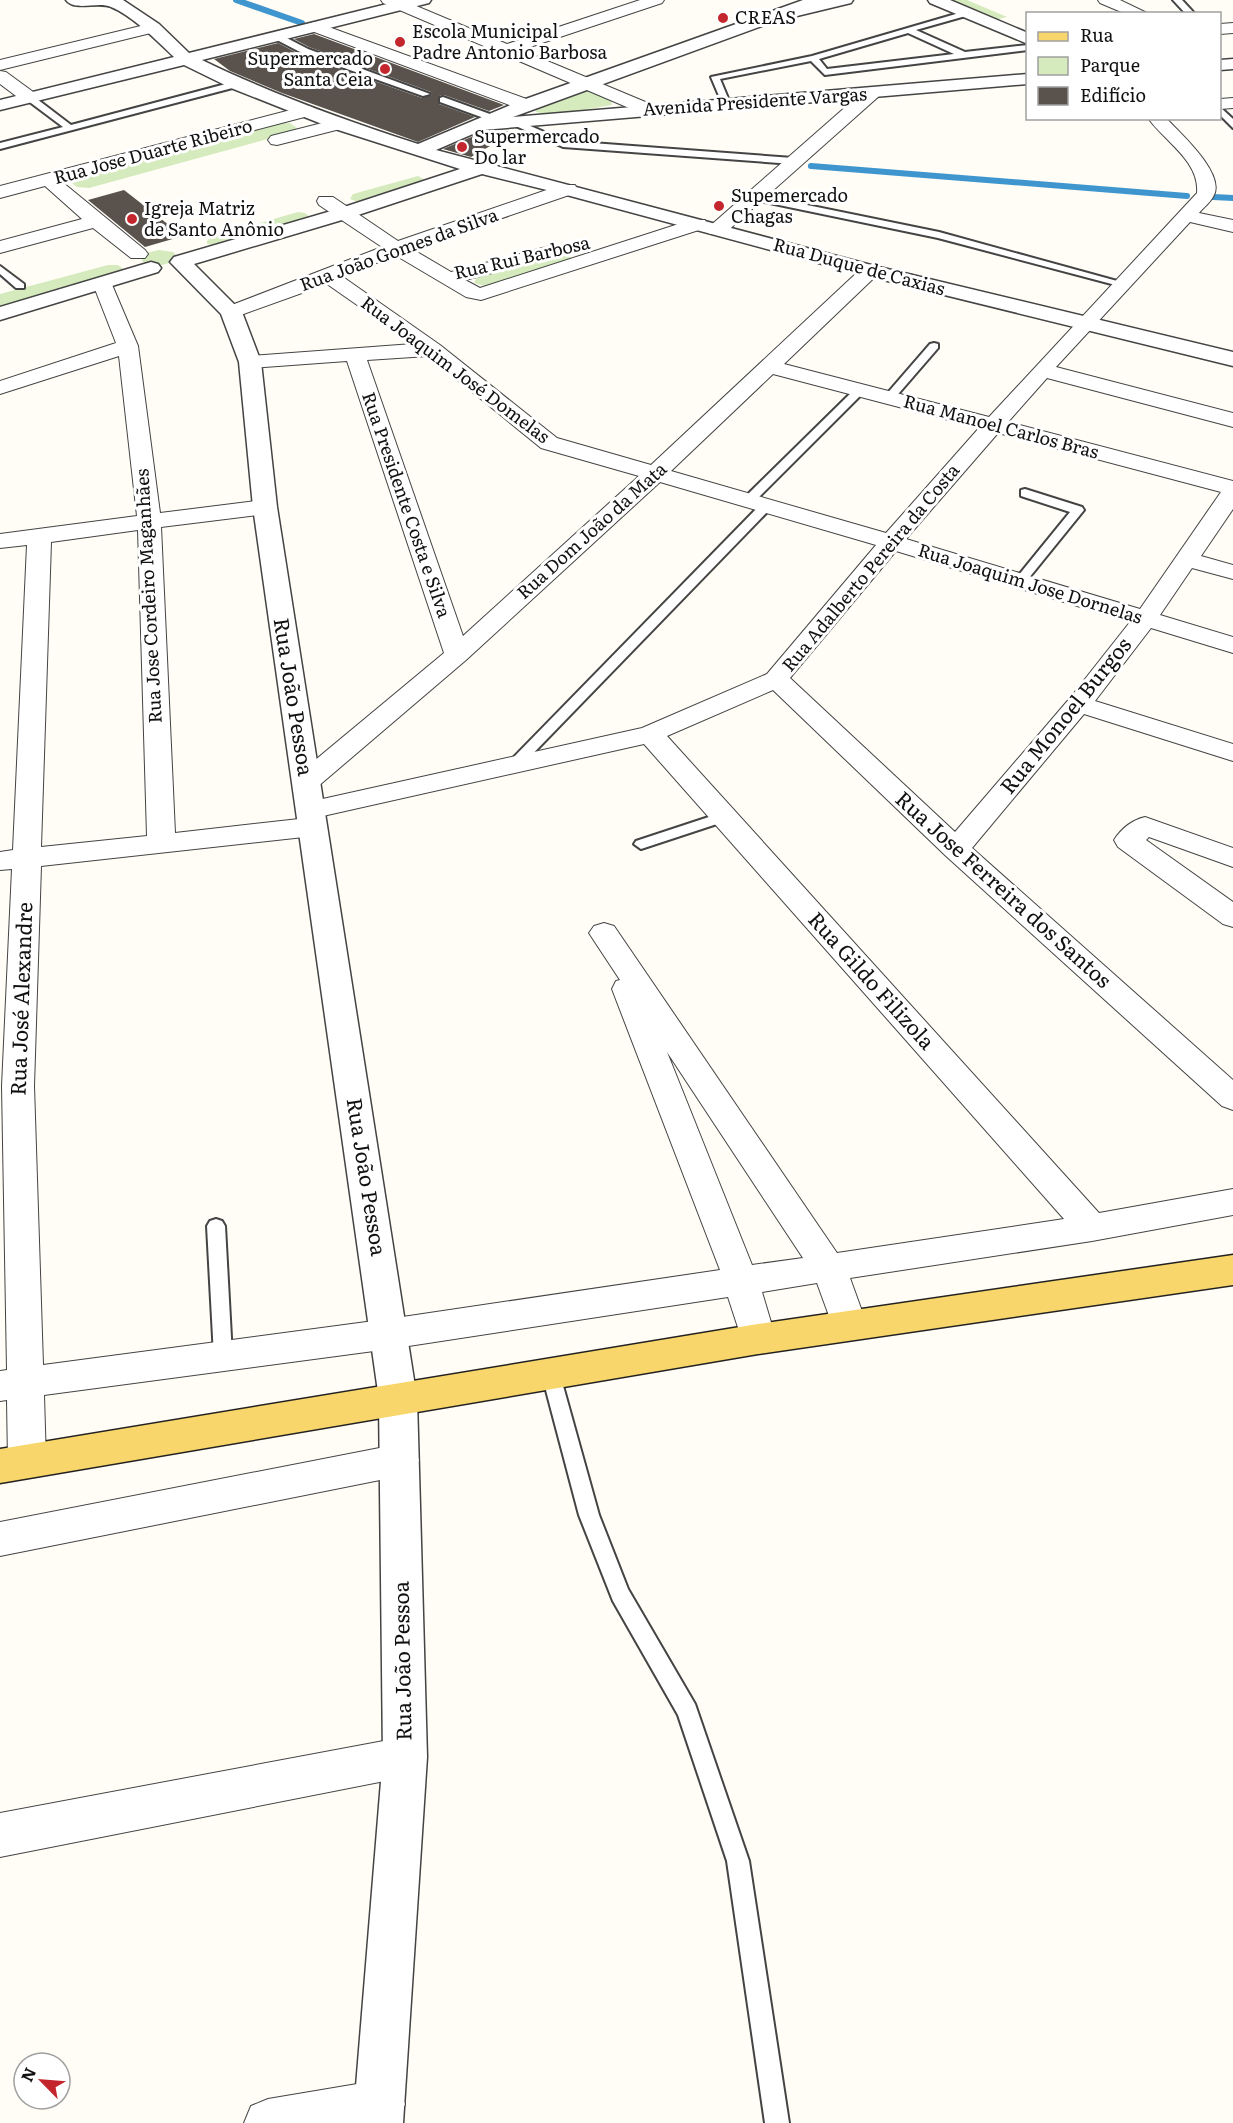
<svg xmlns="http://www.w3.org/2000/svg" width="1233" height="2123" font-family="Literata,serif">
<rect width="100%" height="100%" fill="#fffdf5"/>
<!-- green -->
<g fill="#d5ebbd">
<polygon points="947,0 967,0 1007,17 994,20"/>
<polygon points="577,91 593,92 611,101 612,105 552,115 536,112 535,107"/>
<polygon points="276,122 290,123 297,128 290,133 89,188 77,187 70,182 75,177"/>
<polygon points="418,176 425,180 361,203 350,199 353,194"/>
<polygon points="298,212 305,213 311,218 217,246 207,244 207,241 211,237"/>
<path d="M159,250L173,252L177,256C169,267 154,267 143,262L141,257L146,253Z"/>
<polygon points="565,255 571,257 570,260 488,287 474,283 477,277"/>
<polygon points="108,265 118,265 123,269 123,272 0,308 0,294"/>
</g>
<g fill="none" stroke-linecap="round" stroke-linejoin="round">
<!-- stream -->
<g stroke="#3f96cf" stroke-width="6">
<polyline points="236,0 302,23"/>
<polyline points="811,166 1187,196"/>
<polyline points="1213,197 1233,198"/>
</g>
</g>
<!-- building -->
<g fill="#5a524d">
<polygon points="314,34 504,105 489,111 444,95 439,96 439,104 475,117 418,142 282,93 230,71 214,59 278,43 301,55 422,98 432,95 431,92 309,47 294,39"/>
<polygon points="516,131 471,157 443,149 483,132"/>
<polygon points="124,190 183,236 145,247 88,200"/>
</g>
<g fill="none" stroke-linecap="round" stroke-linejoin="round">
<!-- service casing -->
<g stroke="#444" stroke-width="4">
<g id="service">
<polygon points="1173,0 1182,0 1195,14 1186,14"/>
<path d="M966,11H969V15L916,30L965,52L1028,45V50L825,75L811,61L720,79L730,103L726,106L722,103L711,77L812,56ZM908,33L954,54L827,69L819,59Z"/>
<polygon points="273,34 279,34 308,49 430,94 423,96 302,53 273,38"/>
<polygon points="237,81 241,84 240,86 0,149 0,143 63,127 27,100 27,96 33,96 71,125"/>
<polygon points="443,97 498,117 500,119 492,121 440,102 440,98"/>
<polygon points="1220,107 1233,119 1233,128 1220,115"/>
<polygon points="512,118 565,141 793,158 798,161 793,164 563,147 509,123 509,119"/>
<polygon points="753,194 939,232 1128,284 1123,287 938,238 750,199 748,197"/>
<polygon points="0,266 24,284 24,288 16,288 0,274"/>
<polygon points="934,343 938,344 938,348 893,400 885,400 885,396 930,344"/>
<polygon points="860,387 864,388 864,392 752,504 744,504 744,498 856,388"/>
<polygon points="1025,489 1082,507 1084,510 1024,584 1020,585 1014,581 1070,512 1021,496 1021,490"/>
<polygon points="766,502 770,503 770,509 518,769 508,769 506,766 508,763 762,503"/>
<polygon points="724,812 729,814 731,817 729,820 641,849 634,844 636,841"/>
<polygon points="216,1219 222,1221 225,1226 232,1356 230,1362 223,1364 216,1362 214,1356 207,1226 210,1221"/>
<polygon points="551,1367 558,1369 560,1375 599,1515 628,1589 695,1704 749,1861 789,2123 765,2123 727,1861 678,1715 613,1601 579,1515 542,1375 544,1369"/>
</g>
</g>
<!-- minor casing -->
<g stroke="#444" stroke-width="2">
<g id="minor">
<polygon points="381,0 402,0 507,44 640,0 664,0 662,3 521,50 655,106 658,110 655,114 643,114 383,3"/>
<polygon points="1098,0 1120,0 1149,14 1126,14 1100,3"/>
<polygon points="315,22 532,101 535,105 532,109 520,109 309,30 307,27 309,24"/>
<polygon points="153,23 161,28 159,31 0,70 0,60"/>
<polygon points="1233,23 1233,33 1220,34 1220,24"/>
<polygon points="0,71 6,72 36,94 39,98 36,102 24,102 0,84"/>
<polygon points="872,88 878,89 880,93 878,97 724,234 710,234 707,230 710,226 866,89"/>
<polygon points="1233,98 1233,108 1220,109 1220,99"/>
<polygon points="306,106 312,107 315,111 312,115 61,181 145,250 148,254 145,258 131,258 93,228 0,253 0,241 82,219 45,186 0,198 0,186"/>
<path d="M1148,118H1166C1180,133 1225,173 1214,195C1211,202 1203,208 1199,213L1233,220V232L1190,222L1056,367L1233,413V427L1047,378L1008,422L1233,481V509L1201,556L1233,565V579L1192,568L1160,615L1233,637V653L1151,628L1095,701L1233,744V761L1084,714L972,848L1233,1080V1110L1222,1106L946,856L773,690L667,736L1099,1213L1233,1189V1215L1092,1241L850,1278L867,1325L862,1335L849,1340L836,1335L817,1283L762,1292L776,1339L771,1349L758,1354L745,1349L728,1297L389,1349L44,1395L46,1462L40,1474L27,1478L14,1474L8,1462L7,1400L0,1401V1371L7,1370L2,1086L12,869L0,870V852L13,850L27,545L0,548V534L137,516L119,356L0,394V381L116,343L93,284L96,280H110L138,346L160,513L265,500L273,502L277,507L273,512L265,514L161,527L175,833L308,818L300,816L296,810L300,804L642,728L767,674L876,545L660,482L466,660L316,788L306,791L296,788L292,782L296,776L444,653L347,361L250,368L243,366L239,362L243,358L250,356L413,344L327,284L238,316H224L221,312L224,308L382,247L319,205L317,201L319,197H333L398,241L561,185H575L577,189L575,193L412,249L451,272L554,245L561,247L564,251L561,255L465,280L480,288L691,220H705L707,224L705,228L481,300L466,297L395,255L343,277L440,345L557,438L651,465L863,267H877L880,271L877,275L784,364L989,417L1197,193C1200,161 1164,141 1148,118ZM428,356L541,448L639,476L463,636L367,360ZM773,374L979,428L886,533L671,471ZM998,433L1221,492L1140,609L906,539ZM138,530L147,836L41,847L51,542ZM896,551L1130,622L1070,698L955,832L790,678ZM644,744L1064,1219L837,1253L614,926L604,923L594,926L589,933L620,980L616,981L612,989L720,1270L389,1319L43,1365L34,1086L41,866L313,836L323,833L327,827L323,821L314,818ZM667,1052L803,1258L752,1265Z"/>
<polygon points="338,119 344,120 347,124 344,128 277,145 271,144 268,140 271,136"/>
<path d="M1145,817L1233,848V867L1149,837L1146,840L1233,902V927L1223,924L1118,847L1114,840C1121,829 1132,820 1145,817Z"/>
<polygon points="400,1444 413,1448 419,1460 413,1472 400,1476 0,1556 0,1522"/>
<polygon points="405,1737 420,1743 426,1757 420,1771 405,1777 0,1857 0,1813"/>
<polygon points="381,2080 398,2087 405,2104 398,2121 392,2123 244,2123 251,2106 268,2099"/>
</g>
</g>
<!-- tertiary casing -->
<g stroke="#444" stroke-width="3">
<g id="tertiary">
<path d="M66,0H123L159,24L189,53L403,0H431L429,3L202,60C272,94 344,120 418,144L520,101L803,0H853L851,3L797,16L792,15L513,117L1028,74V84L482,130L436,150L875,266L1233,352V366L863,275L563,194L482,174L352,217L194,264L242,312L261,362L277,507L417,1399L427,1757L403,2123H353L383,1757L379,1399L253,507L239,362L221,314L170,262L174,257L338,209L460,169L332,128L231,88L184,65L0,110V100L174,57C156,40 133,16 111,7C98,1 75,12 66,0Z"/>
<polygon points="928,0 950,0 1028,33 1028,44 930,3"/>
<polygon points="1233,59 1233,69 1220,70 1220,60"/>
<polygon points="151,262 158,264 161,268 158,272 0,320 0,307"/>
</g>
</g>
<!-- primary casing -->
<g stroke="#222" stroke-width="3">
<polygon id="primary" points="1233,1255 1233,1285 758,1354 0,1483 0,1449 758,1324"/>
</g>
<!-- service -->
<use href="#service" fill="#fff" fill-rule="evenodd"/>
<!-- minor -->
<use href="#minor" fill="#fff" fill-rule="evenodd"/>
<!-- tertiary -->
<use href="#tertiary" fill="#fff" fill-rule="evenodd"/>
<!-- primary -->
<use href="#primary" fill="#f9d66b" fill-rule="evenodd"/>
</g>
<!-- markers -->
<g fill="#c4262e" stroke="#fff" stroke-width="2">
<circle cx="723" cy="18" r="6"/>
<circle cx="400" cy="42" r="6"/>
<circle cx="385" cy="69" r="6"/>
<circle cx="462" cy="147" r="6"/>
<circle cx="719" cy="206" r="6"/>
<circle cx="132" cy="219" r="6"/>
</g>
<g text-anchor="middle" stroke-width="6" stroke-linejoin="round" paint-order="stroke">
<!-- far-poi labels -->
<g font-size="18" fill="#111" stroke="#fff" text-anchor="start">
<text x="735" y="24">CREAS</text>
<text x="412" y="38">Escola Municipal<tspan x="412" dy="21">Padre Antonio Barbosa</tspan></text>
<text x="373" y="65" text-anchor="end">Supermercado<tspan x="373" dy="21">Santa Ceia</tspan></text>
<text x="474" y="143">Supermercado<tspan x="474" dy="21">Do lar</tspan></text>
<text x="731" y="202">Supemercado<tspan x="731" dy="21">Chagas</tspan></text>
<text x="144" y="215">Igreja Matriz<tspan x="144" dy="21">de Santo Anônio</tspan></text>
</g>
<!-- far-street labels -->
<g font-size="18" fill="#111" stroke="#fff">
<text transform="translate(755 102) rotate(-4)" y="6">Avenida Presidente Vargas</text>
<text transform="translate(153 152) rotate(-15)" y="6">Rua Jose Duarte Ribeiro</text>
<text transform="translate(399 250) rotate(-20)" y="6">Rua João Gomes da Silva</text>
<text transform="translate(522 258) rotate(-13)" y="6">Rua Rui Barbosa</text>
<text transform="translate(859 267) rotate(15)" y="6">Rua Duque de Caxias</text>
<text transform="translate(455 370) rotate(37)" y="6">Rua Joaquim José Domelas</text>
<text transform="translate(1001 427) rotate(15)" y="6">Rua Manoel Carlos Bras</text>
<text transform="translate(406 505) rotate(71)" y="6">Rua Presidente Costa e Silva</text>
<text transform="translate(592 531) rotate(-42)" y="6">Rua Dom João da Mata</text>
<text transform="translate(871 568) rotate(-50)" y="6">Rua Adalberto Pereira da Costa</text>
<text transform="translate(1030 584) rotate(17)" y="6">Rua Joaquim Jose Dornelas</text>
<text transform="translate(149 596) rotate(-93)" y="6">Rua Jose Cordeiro Maganhães</text>
</g>
<!-- street labels -->
<g font-size="21" fill="#111" stroke="#fff">
<text transform="translate(293 697) rotate(81)" y="7">Rua João Pessoa</text>
<text transform="translate(1066 716) rotate(-51)" y="7">Rua Monoel Burgos</text>
<text transform="translate(1003 890) rotate(42)" y="7">Rua Jose Ferreira dos Santos</text>
<text transform="translate(871 981) rotate(48)" y="7">Rua Gildo Filizola</text>
<text transform="translate(22 999) rotate(-88)" y="7">Rua José Alexandre</text>
<text transform="translate(366 1177) rotate(81)" y="7">Rua João Pessoa</text>
<text transform="translate(403 1661) rotate(-91)" y="7">Rua João Pessoa</text>
</g>
</g>
<!-- legend -->
<rect x="1026" y="12" width="195" height="108" fill="#ffffff" stroke="#a0a0a0" stroke-width="1.5"/>
<rect x="1038" y="32" width="30" height="9" fill="#f9d66b" stroke="#a0a0a0" stroke-width="1.5"/>
<text x="1080" y="42" font-size="18" fill="#111111">Rua</text>
<rect x="1038" y="57" width="30" height="18" fill="#d5ebbd" stroke="#a0a0a0" stroke-width="1.5"/>
<text x="1080" y="72" font-size="18" fill="#111111">Parque</text>
<rect x="1038" y="87" width="30" height="18" fill="#5a524d" stroke="#a0a0a0" stroke-width="1.5"/>
<text x="1080" y="102" font-size="18" fill="#111111">Edifício</text>
<!-- north arrow -->
<g transform="translate(42 2081) rotate(295)"><circle r="28" fill="#ffffff" stroke="#a0a0a0" stroke-width="1.5"/>
<path d="M0-4.5L10 22L0 15L-10 22Z" fill="#c4262e"/>
<text y="-9" font-size="16" font-weight="bold" text-anchor="middle" fill="#111111">N</text>
</g>
</svg>
